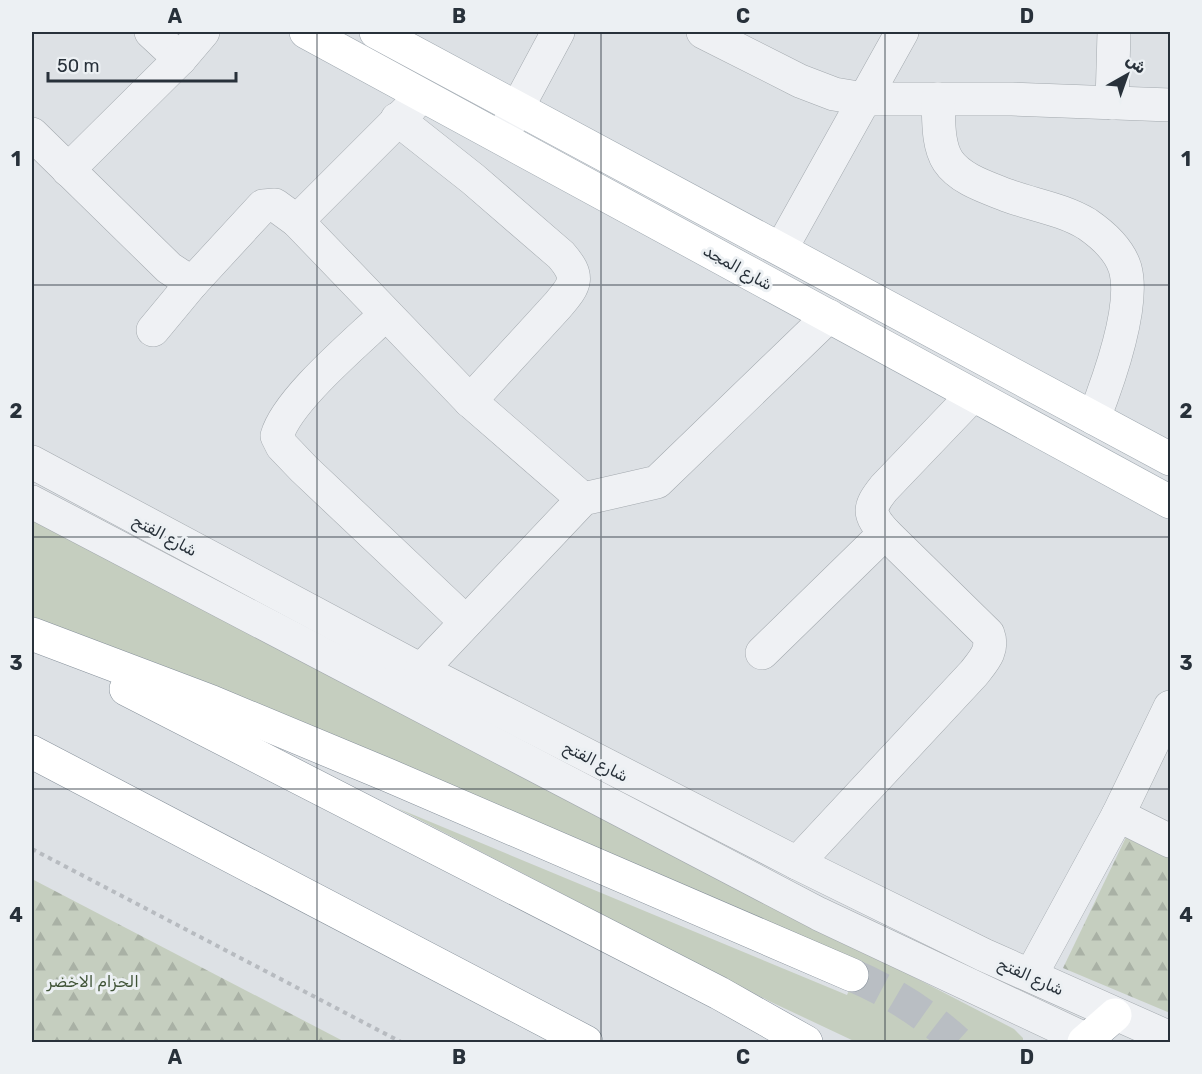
<svg xmlns="http://www.w3.org/2000/svg" width="1202" height="1074" font-family="Rubik,Cairo,sans-serif">
<defs>
<pattern id="forest-firs" width="22" height="20" patternUnits="userSpaceOnUse" patternTransform="scale(1.5)"><rect width="22" height="20" fill="#c5cebf"/><path d="M5 1l3.5 6h-7zM16 11l3.5 6h-7z" fill="#a9b1a5"/></pattern>
</defs>
<rect width="100%" height="100%" fill="#dde1e5"/>
<!-- green -->
<polygon fill="#c5cebf" points="32,520 1014,1029 1023,1038 1023,1042 856,1042 769,1001 397,808 847,995 862,961 32,621"/>
<!-- forest -->
<g fill="url(#forest-firs)">
<polygon points="1129,831 1170,852 1170,1013 1063,968"/>
<polygon points="32,879 345,1042 32,1042"/>
</g>
<g fill="none" stroke-linecap="round" stroke-linejoin="round">
<!-- highway-tunnel -->
<path stroke="#b9bec3" stroke-width="33" stroke-dasharray="33 16" stroke-linecap="butt" d="M852,975C891,992 925,1013 957,1042"/>
<!-- minor casing -->
<g stroke="#a3a9ae" stroke-width="34">
<g id="minor">
<polyline points="151,32 180,59"/>
<polyline points="703,32 800,81 834,94 864,99 1012,99 1170,105"/>
<path d="M938,99C939,118 937,144 948,161C960,179 986,187 1006,195C1033,205 1062,209 1087,224C1103,235 1119,249 1125,268C1136,306 1108,382 1094,418"/>
<polyline points="1112,103 1114,32"/>
<path d="M397,119L473,179L561,255C580,277 576,284 558,305L470,401"/>
<polyline points="504,133 558,32"/>
<polyline points="32,134 169,268 192,283 263,206 275,205 297,221 470,401 583,499"/>
<polyline points="68,170 180,59 203,32"/>
<polyline points="297,221 412,106"/>
<polyline points="781,249 902,32"/>
<path d="M386,314C357,342 287,400 277,436L282,446L304,469L466,622"/>
<polyline points="153,330 192,283"/>
<polyline points="32,462 421,670 797,863 984,955 1170,1038"/>
<polyline points="32,502 819,914 1091,1042"/>
<polyline points="762,653 885,533"/>
<polyline points="421,670 583,499 657,482 829,316"/>
<polyline points="1118,815 1170,841"/>
<path d="M797,863L974,673C984,660 994,650 988,634L885,533C868,514 868,508 884,488L973,395"/>
<polyline points="1031,975 1118,815 1170,707"/>
</g>
</g>
<!-- major casing -->
<g stroke="#9ea7af" stroke-width="34">
<g id="major">
<polyline points="306,32 1170,502"/>
<polyline points="376,32 1170,459"/>
</g>
</g>
<!-- highway casing -->
<g stroke="#86909a" stroke-width="34">
<g id="highway">
<polyline points="32,634 212,702 390,776 852,975"/>
<polyline points="126,689 719,993 806,1042"/>
<polyline points="32,752 586,1042"/>
<polyline points="1084,1042 1115,1015"/>
</g>
</g>
<!-- path -->
<polyline stroke="#b7bbc0" stroke-width="4" stroke-dasharray="4.5 4.5" stroke-linecap="butt" points="32,849 401,1042"/>
<!-- minor -->
<use href="#minor" stroke="#eff1f4" stroke-width="33"/>
<!-- major -->
<use href="#major" stroke="#fff" stroke-width="33"/>
<!-- highway -->
<use href="#highway" stroke="#fff" stroke-width="33"/>
</g>
<!-- grid -->
<path fill="none" stroke="#28313a" stroke-width="1.5" stroke-opacity="0.55" d="M317,32V1042M601,32V1042M885,32V1042M32,285H1170M32,537H1170M32,789H1170"/>
<g text-anchor="middle" stroke-width="6" stroke-linejoin="round" paint-order="stroke">
<!-- street labels -->
<g font-size="16" fill="#28313a" stroke="#ecf0f3">
<text transform="translate(738 267) rotate(29)" y="6">شارع المجد</text>
<text transform="translate(165 535) rotate(28)" y="6">شارع الفتح</text>
<text transform="translate(596 761) rotate(27)" y="6">شارع الفتح</text>
<text transform="translate(1031 976) rotate(24)" y="6">شارع الفتح</text>
</g>
<!-- park labels -->
<g font-size="16" fill="#405437" stroke="#ecf0f3">
<text x="93" y="987">الحزام الاخضر</text>
</g>
</g>
<!-- border -->
<rect width="1202" height="1074" fill="none" stroke="#ecf0f3" stroke-width="66"/>
<!-- north arrow -->
<g transform="translate(1127 75) rotate(40)" stroke="#ecf0f3" stroke-width="4.5" paint-order="stroke">
<path d="M0-4.5L10 22L0 15L-10 22Z" fill="#28313a"/>
<text y="-9" font-size="16" font-weight="bold" text-anchor="middle" fill="#28313a">ش</text>
</g>
<!-- scale -->
<path d="M48 72v9h188v-9" fill="none" stroke="#28313a" stroke-width="3"/>
<text x="57" y="72" font-size="18" fill="#28313a" stroke="#ecf0f3" stroke-width="4.5" paint-order="stroke">50 m</text>
<rect x="33" y="33" width="1136" height="1008" fill="none" stroke="#28313a" stroke-width="2"/>
<g font-size="20" text-anchor="middle" font-weight="bold" fill="#28313a">
<text x="175" y="23">A</text>
<text x="459" y="23">B</text>
<text x="743" y="23">C</text>
<text x="1027" y="23">D</text>
<text x="16" y="166">1</text>
<text x="1186" y="166">1</text>
<text x="16" y="418">2</text>
<text x="1186" y="418">2</text>
<text x="16" y="670">3</text>
<text x="1186" y="670">3</text>
<text x="16" y="922">4</text>
<text x="1186" y="922">4</text>
<text x="175" y="1064">A</text>
<text x="459" y="1064">B</text>
<text x="743" y="1064">C</text>
<text x="1027" y="1064">D</text>
</g>
</svg>
